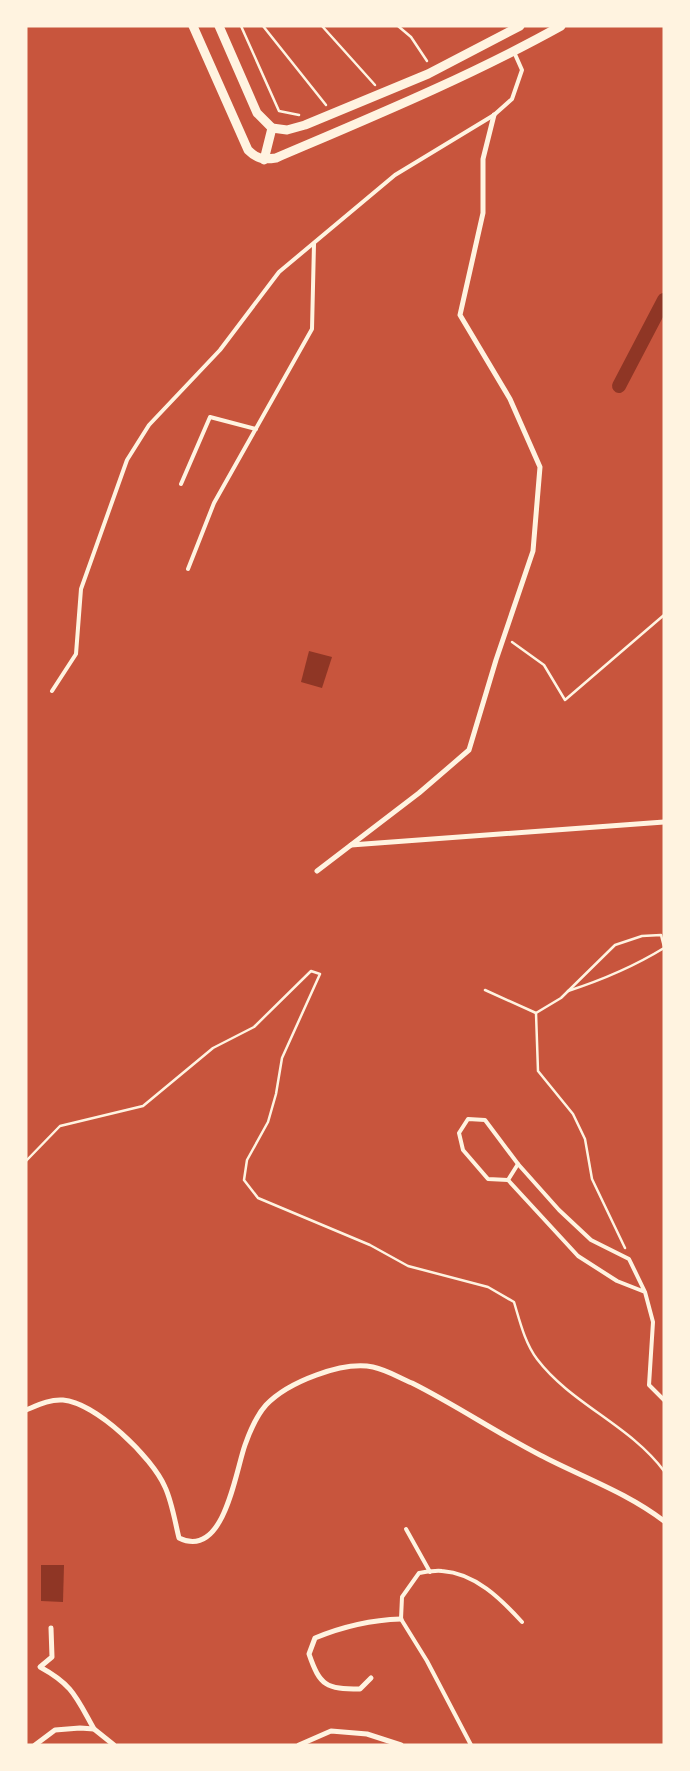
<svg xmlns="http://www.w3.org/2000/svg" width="690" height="1771" font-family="'Space Grotesk',sans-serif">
<rect width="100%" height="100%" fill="#c8553d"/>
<!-- water -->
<g fill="#8f3625">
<polygon points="309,651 332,657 322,688 301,682"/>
<polygon points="41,1565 64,1565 63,1602 41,1601"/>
</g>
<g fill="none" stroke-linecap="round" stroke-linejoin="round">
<!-- canal -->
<polyline stroke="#8f3625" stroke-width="14" points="619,386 664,300"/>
<!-- path -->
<g stroke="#fff3e0" stroke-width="2.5">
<polyline points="241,26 279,111 299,115"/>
<polyline points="263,26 326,105"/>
<polyline points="322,26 375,85"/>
<polyline points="398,26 411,37 427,61"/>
<polyline points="512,642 544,665 565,700 664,615"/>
<polyline points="485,990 536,1013"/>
<path d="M568,991C602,980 633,967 664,948"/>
<path d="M26,1161L60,1126L143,1106L213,1048L254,1027L311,971L320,974L282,1058L276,1094L268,1122L247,1160L244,1180L258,1198L370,1245L408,1266L488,1287L514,1302C520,1322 525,1343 537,1359C571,1404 630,1425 664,1471"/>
<polyline points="625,1248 592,1179 585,1139 573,1114 538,1071 536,1013 561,998 615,945 642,936 661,935 664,947"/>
</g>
<!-- service -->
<g stroke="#fff3e0" stroke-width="4">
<polyline points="181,484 210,417 256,429"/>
<polyline points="188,569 214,503 312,329 314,244"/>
<polyline points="52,691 76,654 81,589 127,460 149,425 220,350 279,272 395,175 494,115 512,99 522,70 514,52"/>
<polyline points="508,1180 518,1164"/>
<polyline points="645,1292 617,1281 578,1256 508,1180 488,1179 463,1150 459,1133 468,1119 485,1120 518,1164 559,1210 591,1240 629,1259 645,1292 653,1322 649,1385 664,1400"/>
<polyline points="406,1529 430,1572"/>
<path d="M471,1745L427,1661L401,1619L402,1597L419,1573C426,1572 435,1570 442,1571C475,1573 501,1599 522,1622"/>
</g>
<!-- minor -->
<g stroke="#fff3e0" stroke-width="5">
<polyline points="351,845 664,822"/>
<polyline points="317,871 419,793 469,750 496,660 533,551 540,467 510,399 460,315 483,213 483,159 494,115"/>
<path d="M26,1410C38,1405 50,1399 63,1400C96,1403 152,1457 165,1487C172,1502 175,1522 179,1538C224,1560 235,1473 245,1445C250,1431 256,1416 266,1405C288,1382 342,1361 373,1367C387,1370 400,1378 412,1383C456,1405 497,1433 540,1455C582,1477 626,1492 664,1521"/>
<path d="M51,1628L52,1657L40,1667C73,1685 76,1697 94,1729"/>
<path d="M371,1678L360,1689C326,1689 320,1686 309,1654L315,1638C344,1626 370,1620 401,1619"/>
<polyline points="35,1745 55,1730 80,1728 94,1729 114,1745"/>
<polyline points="299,1745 331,1731 367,1734 401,1745"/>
</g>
<!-- tertiary -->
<g stroke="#fff3e0" stroke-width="9">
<path d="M193,26L248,150C257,159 263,160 276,158C372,117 469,77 561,26"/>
<polyline points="219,26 257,113 272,128"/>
<polyline points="272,128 287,130 305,125 428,74 520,26"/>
<polyline points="264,160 272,128"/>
</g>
</g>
<!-- border -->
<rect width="690" height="1771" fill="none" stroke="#fff3e0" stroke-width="55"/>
</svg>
